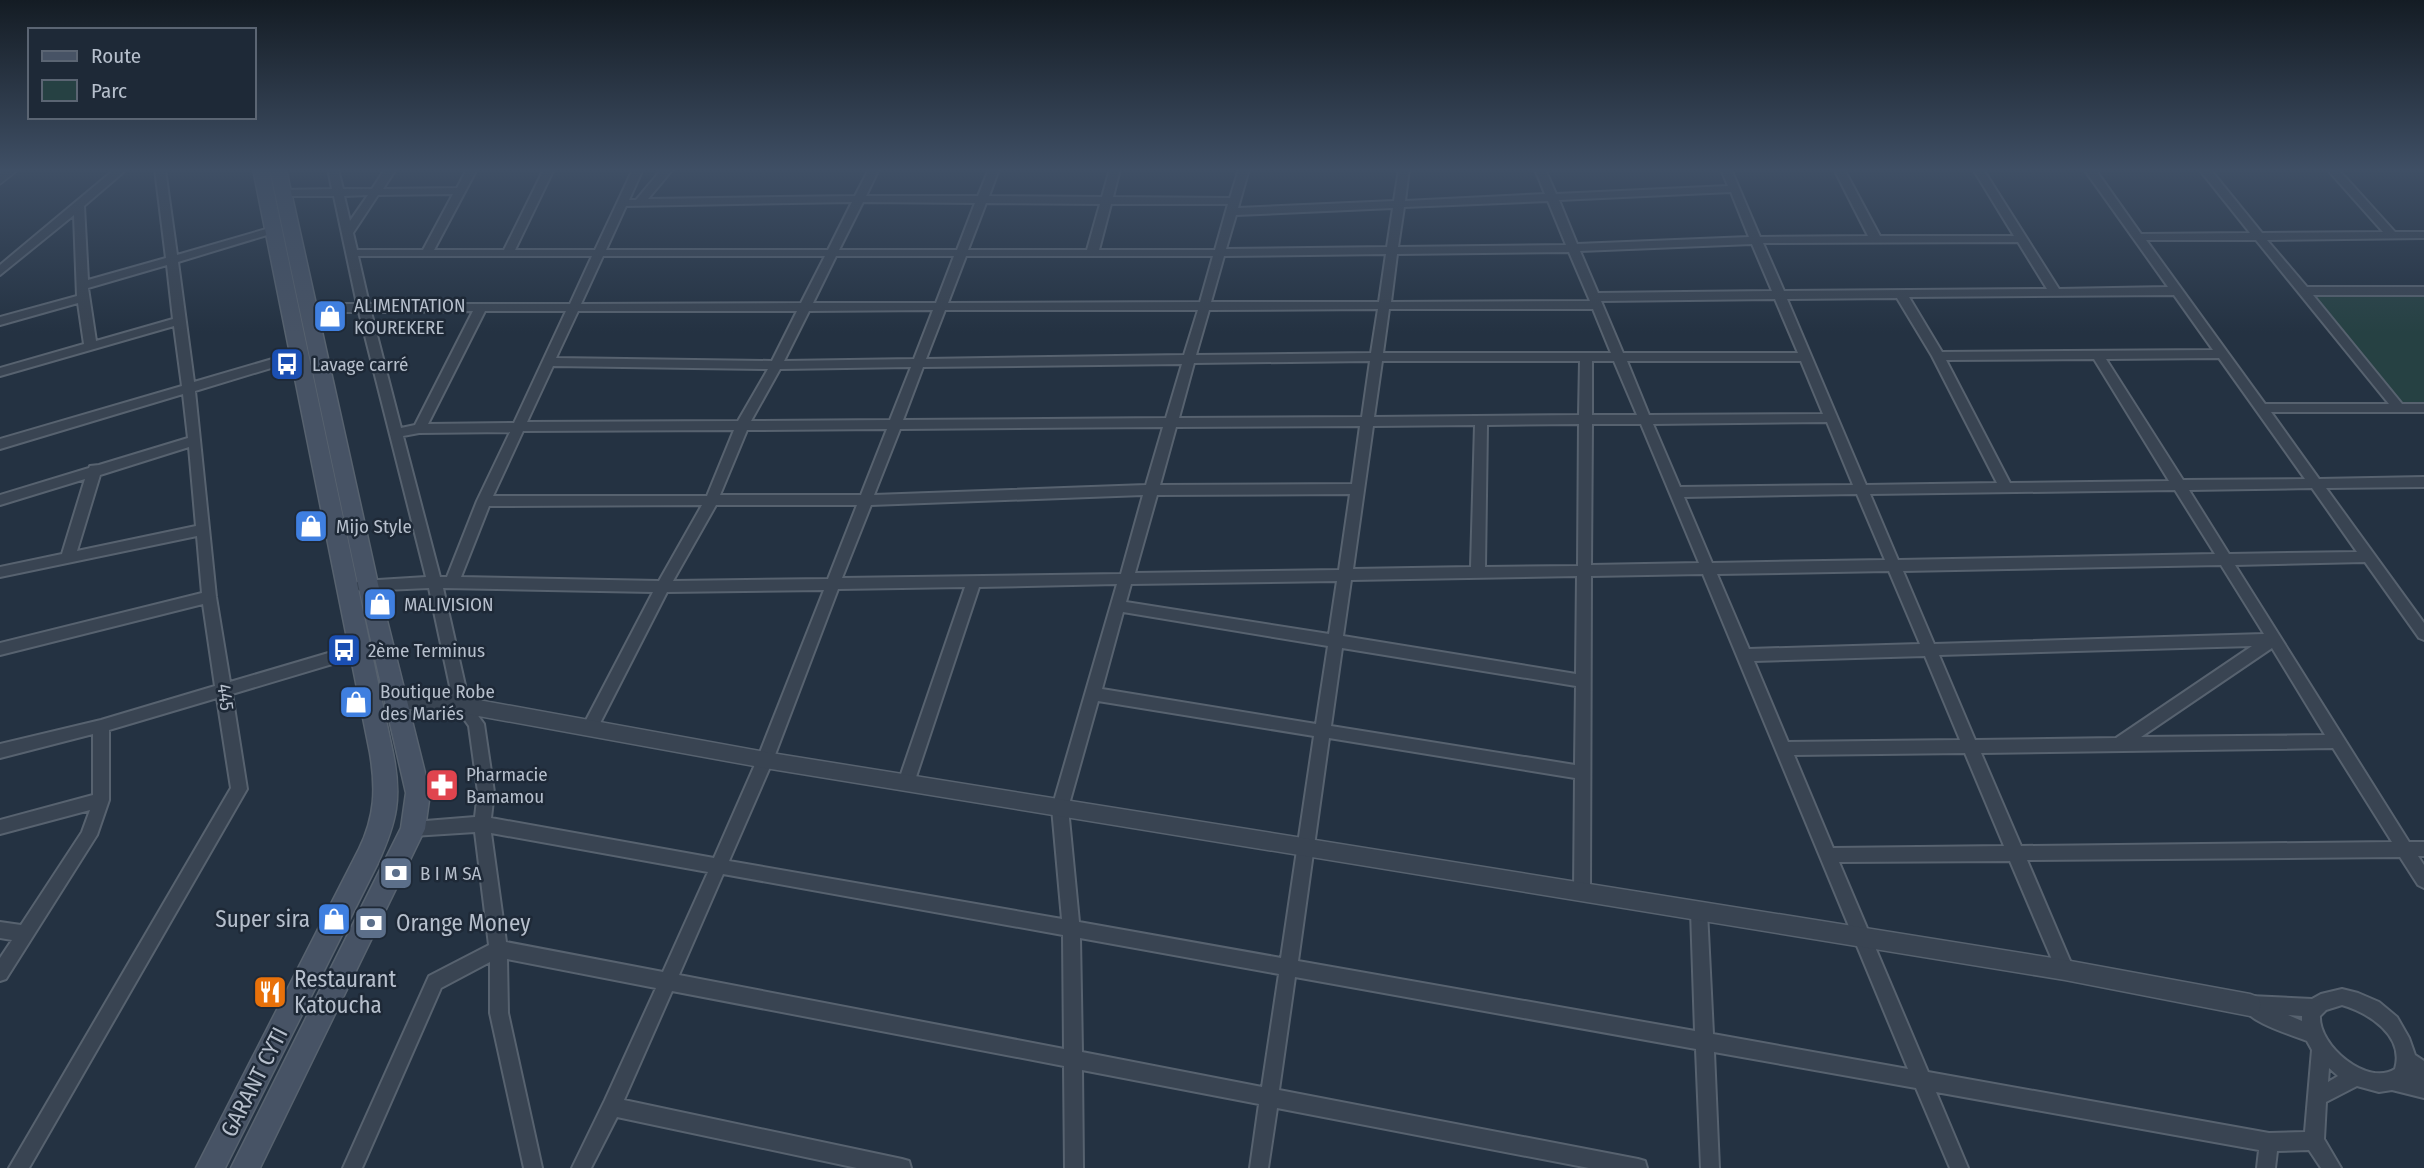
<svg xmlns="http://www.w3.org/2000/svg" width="2424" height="1168" font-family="'Fira Sans Condensed',sans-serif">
<rect width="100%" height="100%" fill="#243242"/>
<!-- green -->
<polygon fill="#264143" points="2424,295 2424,403 2401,403 2313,296"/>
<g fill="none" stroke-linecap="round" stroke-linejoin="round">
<!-- minor casing -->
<g stroke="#57626f" stroke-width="4">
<g id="minor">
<path d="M115,169H127L84,206L88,280L166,258L155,169H165L177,255L273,227L279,230L277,232L178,262L194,382L300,351L306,355L304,358L195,391L216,597L230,682L359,644L364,646L366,650L364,654L359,656L232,694L247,789L29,1168H9L231,788L217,698L109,730V800L97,835L6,979L0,981V958L12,940L0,938V922L21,925L82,832L90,810L0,834V820L93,795V734L0,758V744L101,720L215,686L203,604L0,655V643L202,593L197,536L0,577V567L62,554L85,479L0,505V495L89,468L90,466L99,465L188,438L183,394L0,449V439L182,386L174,326L0,376V368L84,344L78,303L0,325V317L77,296L74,215L0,275V265ZM167,265L173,319L96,341L88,288ZM189,447L196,526L77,551L100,475Z"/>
<path d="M328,169H338L343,189H372L385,169H396L383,189L457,188L467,169H477L434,250H504L544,169H554L515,250H595L633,169H643L629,200H636L662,169H673L648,199L855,196L869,169H879L866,196H978L989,169H999L989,196L1102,197L1110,169H1120L1113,197L1230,198L1239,169H1249L1238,208L1394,201L1399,169H1409L1405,201L1545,194L1535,169H1545L1556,194L1728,186L1721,169H1731L1760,237L1868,236L1834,169H1844L1880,236H2014L1973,169H1983L2059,289L2168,287L2084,169H2095L2141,234L2250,233L2199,169H2210L2262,233L2383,232L2327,169H2338L2395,232H2424V238L2267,240L2307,287H2424V295H2313L2402,404H2424V412H2271L2319,479L2424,477V487L2326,488L2424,623V640L2419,638L2365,562L2235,565L2409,842H2424V856H2418L2424,865V888L2418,885L2400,857L2027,860L2074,970L2071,976L2065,978L2059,976L2010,861L1839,862L1928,1072L2269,1133L2305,1132L2312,1050L2307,1041C2290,1034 2249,1023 2241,1005L2244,999L2250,996L2312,999L2321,994L2342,989L2358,993L2379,1002L2397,1017L2409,1038L2415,1055L2424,1061V1098L2392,1090L2379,1092L2357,1086L2326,1102L2324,1139L2341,1168H2321L2309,1150L2277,1151L2275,1168H2257L2259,1150L1936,1092L1968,1168H1950L1916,1088L1714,1052L1719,1168H1701L1696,1049L1295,977L1279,1090L1638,1159L1645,1161L1647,1168H1589L1277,1108L1268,1168H1250L1259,1104L1082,1070L1083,1168H1065L1064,1066L672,991L624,1100L902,1159L909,1161L911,1168H857L617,1117L591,1168H572L605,1100L656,988L507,959L508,1013L542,1168H524L490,1013V962L441,988L362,1168H343L429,976L489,945L475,832L413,836L407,834L405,829L407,824L413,822L475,817L478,792L469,726L454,705L429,588L362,591L357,590L355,586L357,582L362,581L426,577L359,312H310L304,308L310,304H357L334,196H283L278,193L283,190L332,189ZM1731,192L1749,237L1577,244L1559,200ZM453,194L423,250H357L353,233L378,195ZM368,195L350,221L344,196ZM1548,201L1566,245L1398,247L1404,207ZM852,202L828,250H606L626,206ZM863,202L975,203L957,250H839ZM986,203L1100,204L1087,250H968ZM1111,204H1228L1215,250H1099ZM1393,208L1387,247L1226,249L1236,215ZM2146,240H2256L2389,404H2265ZM2018,242L2047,289L1784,291L1763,243ZM1752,244L1772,291L1598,293L1580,251ZM1569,252L1590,301L1391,302L1397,254ZM1386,254L1379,302H1211L1224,256ZM358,256H592L570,304H369ZM603,256H825L801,303L581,304ZM836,256H954L936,303H813ZM966,256H1213L1200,302L948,303ZM2174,295L2213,350L1942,352L1909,297ZM1897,298L1932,356L1997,483L1866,485L1787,299ZM1775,299L1798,353H1623L1601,301ZM1378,309L1371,353L1196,355L1209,310ZM1389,309H1593L1611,353H1383ZM933,310L914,359L784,361L809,311ZM945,310H1198L1184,355L926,359ZM473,311L415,425L401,428L371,312ZM485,311H566L514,423L428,424ZM578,311H797L772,361L556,358ZM2219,358L2305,479L2183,480L2106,359ZM2094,359L2169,481L2010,483L1946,360ZM1370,361L1362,417L1179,418L1194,363ZM1382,361H1580L1579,415L1374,417ZM1592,361H1614L1637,415H1592ZM1627,361H1801L1823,414L1649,415ZM1182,364L1166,418L903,420L923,367ZM553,366L768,369L738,421L527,422ZM911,367L890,420L751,421L780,369ZM1827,422L1853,485L1680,487L1653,424ZM1579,424L1578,566L1485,567L1487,425ZM1592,424H1641L1699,563L1591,565ZM1475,425L1471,567L1353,569L1373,426ZM1360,426L1352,484L1160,485L1176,427ZM1163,427L1146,485L874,495L900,429ZM887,429L861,495H720L747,430ZM734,430L707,496H493L523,431ZM510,432L477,501L447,577H440L403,436L419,433ZM2312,488L2357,552L2229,554L2189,490ZM2175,490L2215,554L1898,560L1870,494ZM1350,494L1339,570L1135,573L1157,495ZM1857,494L1885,560L1712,563L1684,497ZM1143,495L1121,574L842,578L871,505ZM702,505L659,581L461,577L489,506ZM716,505H857L828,579L673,581ZM2221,565L2264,634L1934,644L1903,571ZM1889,571L1920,644L1749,649L1717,574ZM1703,574L1908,1069L1713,1034L1707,911L1705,905L1699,903L1693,905L1691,911L1695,1031L1298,961L1329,738L1575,778L1574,892L1576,897L1582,900L1588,897L1590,892L1591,576ZM1577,576L1576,674L1343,636L1351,580ZM1337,581L1329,634L1126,602L1131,584ZM1117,584L1052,808L1062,919L729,861L773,760L838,589L965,587L898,783L900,788L906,790L912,788L914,783L979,587ZM443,588L653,592L583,726L586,731L591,732L596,731L667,592L824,590L757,760L714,858L491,818L494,792L484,724L469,703ZM1123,612L1328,646L1316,724L1102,689ZM2252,646L2116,738L1975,740L1939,655ZM1342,648L1576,686L1575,765L1331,726ZM2272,648L2325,735L2141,737ZM1925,656L1960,740L1788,742L1754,661ZM1098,701L1314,736L1281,958L1079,922L1068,808ZM2333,748L2392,842L2021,846L1981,753ZM1965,753L2004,846L1833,848L1794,755ZM491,833L708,872L663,972L506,942ZM723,874L1063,935L1064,1049L679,975ZM1080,938L1279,974L1262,1087L1082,1052ZM2342,1005C2369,1013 2405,1036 2395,1069C2367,1087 2318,1045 2320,1016L2326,1010ZM2288,1015L2302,1016V1021ZM2329,1068L2338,1076L2328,1082Z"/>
</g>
</g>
<!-- tertiary casing -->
<g stroke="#57626f" stroke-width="3">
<g id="tertiary">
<polygon points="5,169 19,169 0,184 0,173"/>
<polygon points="394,692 462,697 765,752 2065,960 2250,994 2258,997 2261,1005 2258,1013 2250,1016 2065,980 765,768 462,713 394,708 387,706 385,700 387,694"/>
</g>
</g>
<!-- secondary casing -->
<g stroke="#57626f" stroke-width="3">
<g id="secondary">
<path d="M253,169H269L393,753C402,798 397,821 378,863L225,1168H196L359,849C375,816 376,789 370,753Z"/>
<polygon points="270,169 286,169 378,584 430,793 425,829 260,1168 231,1168 401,828 406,793 358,584"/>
</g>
</g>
<!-- minor -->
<use href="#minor" fill="#394452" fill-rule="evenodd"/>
<!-- tertiary -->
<use href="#tertiary" fill="#394452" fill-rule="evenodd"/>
<!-- secondary -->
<use href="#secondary" fill="#475365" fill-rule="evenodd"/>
</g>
<!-- sky -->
<linearGradient id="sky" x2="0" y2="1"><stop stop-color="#141c24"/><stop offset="0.51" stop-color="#3f4f65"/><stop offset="1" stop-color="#3f4f65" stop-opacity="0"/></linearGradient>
<rect width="2424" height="333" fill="url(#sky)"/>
<!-- icons -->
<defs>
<g id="shop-square" transform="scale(1.75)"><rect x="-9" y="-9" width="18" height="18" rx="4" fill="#3f7fe0" stroke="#1e2937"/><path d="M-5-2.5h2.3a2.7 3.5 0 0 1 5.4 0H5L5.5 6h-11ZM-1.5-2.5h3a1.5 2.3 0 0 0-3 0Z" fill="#fff"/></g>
<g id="bus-square" transform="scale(1.75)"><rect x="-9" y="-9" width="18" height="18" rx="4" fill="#1a4fb4" stroke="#1e2937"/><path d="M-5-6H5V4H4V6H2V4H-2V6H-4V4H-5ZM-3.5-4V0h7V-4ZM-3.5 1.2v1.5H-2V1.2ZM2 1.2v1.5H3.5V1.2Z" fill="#fff"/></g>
<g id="pharmacy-square" transform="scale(1.75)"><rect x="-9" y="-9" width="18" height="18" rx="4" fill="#e0444e" stroke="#1e2937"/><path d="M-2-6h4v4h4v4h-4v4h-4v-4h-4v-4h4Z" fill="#fff"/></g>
<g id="bank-square" transform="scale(1.75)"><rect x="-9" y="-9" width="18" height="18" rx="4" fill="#5c6f8a" stroke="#1e2937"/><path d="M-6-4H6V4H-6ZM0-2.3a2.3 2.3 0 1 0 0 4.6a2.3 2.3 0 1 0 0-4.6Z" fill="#fff"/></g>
<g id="restaurant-square" transform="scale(1.75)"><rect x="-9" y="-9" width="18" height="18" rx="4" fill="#e8710a" stroke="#1e2937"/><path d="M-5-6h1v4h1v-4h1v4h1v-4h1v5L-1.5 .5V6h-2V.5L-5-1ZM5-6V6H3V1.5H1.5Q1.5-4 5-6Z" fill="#fff"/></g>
</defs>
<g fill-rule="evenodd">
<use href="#shop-square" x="330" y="316"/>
<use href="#bus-square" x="287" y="364"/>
<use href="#shop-square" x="311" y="526"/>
<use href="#shop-square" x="380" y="604"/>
<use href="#bus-square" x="344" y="650"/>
<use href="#shop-square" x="356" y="702"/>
<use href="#pharmacy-square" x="442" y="785"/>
<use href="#bank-square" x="396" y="873"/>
<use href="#shop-square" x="334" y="919"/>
<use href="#bank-square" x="371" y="923"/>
<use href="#restaurant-square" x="270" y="992"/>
</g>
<g text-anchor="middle" stroke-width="5" stroke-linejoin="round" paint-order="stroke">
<!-- poi labels -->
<g font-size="19" fill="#b6bfcc" stroke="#1e2937" text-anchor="start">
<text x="354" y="312">ALIMENTATION<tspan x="354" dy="22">KOUREKERE</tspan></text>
<text x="312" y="371">Lavage carré</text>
<text x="336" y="533">Mijo Style</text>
<text x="404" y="611">MALIVISION</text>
<text x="368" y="657">2ème Terminus</text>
<text x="380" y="698">Boutique Robe<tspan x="380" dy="22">des Mariés</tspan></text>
<text x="466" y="781">Pharmacie<tspan x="466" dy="22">Bamamou</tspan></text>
<text x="420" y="880">B I M SA</text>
</g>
<!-- street labels -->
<g font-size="19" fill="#b6bfcc" stroke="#1e2937">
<text transform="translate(226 697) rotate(82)" y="7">445</text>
</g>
<!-- near-poi labels -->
<g font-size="23" fill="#b6bfcc" stroke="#1e2937" text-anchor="start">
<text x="310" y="927" text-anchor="end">Super sira</text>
<text x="396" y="931">Orange Money</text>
<text x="294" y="987">Restaurant<tspan x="294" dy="26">Katoucha</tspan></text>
</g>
<!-- near-street labels -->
<g font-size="23" fill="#b6bfcc" stroke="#1e2937">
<text transform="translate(254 1082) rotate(-63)" y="8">GARANT CYTI</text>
</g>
</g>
<!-- legend -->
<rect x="28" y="28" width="228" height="91" fill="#1e2937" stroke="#5b6573" stroke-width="2"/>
<rect x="42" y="51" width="35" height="10" fill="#475365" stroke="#5b6573" stroke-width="2"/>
<text x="91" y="63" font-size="21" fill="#b6bfcc">Route</text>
<rect x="42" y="80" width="35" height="21" fill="#264143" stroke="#5b6573" stroke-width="2"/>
<text x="91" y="98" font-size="21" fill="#b6bfcc">Parc</text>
</svg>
